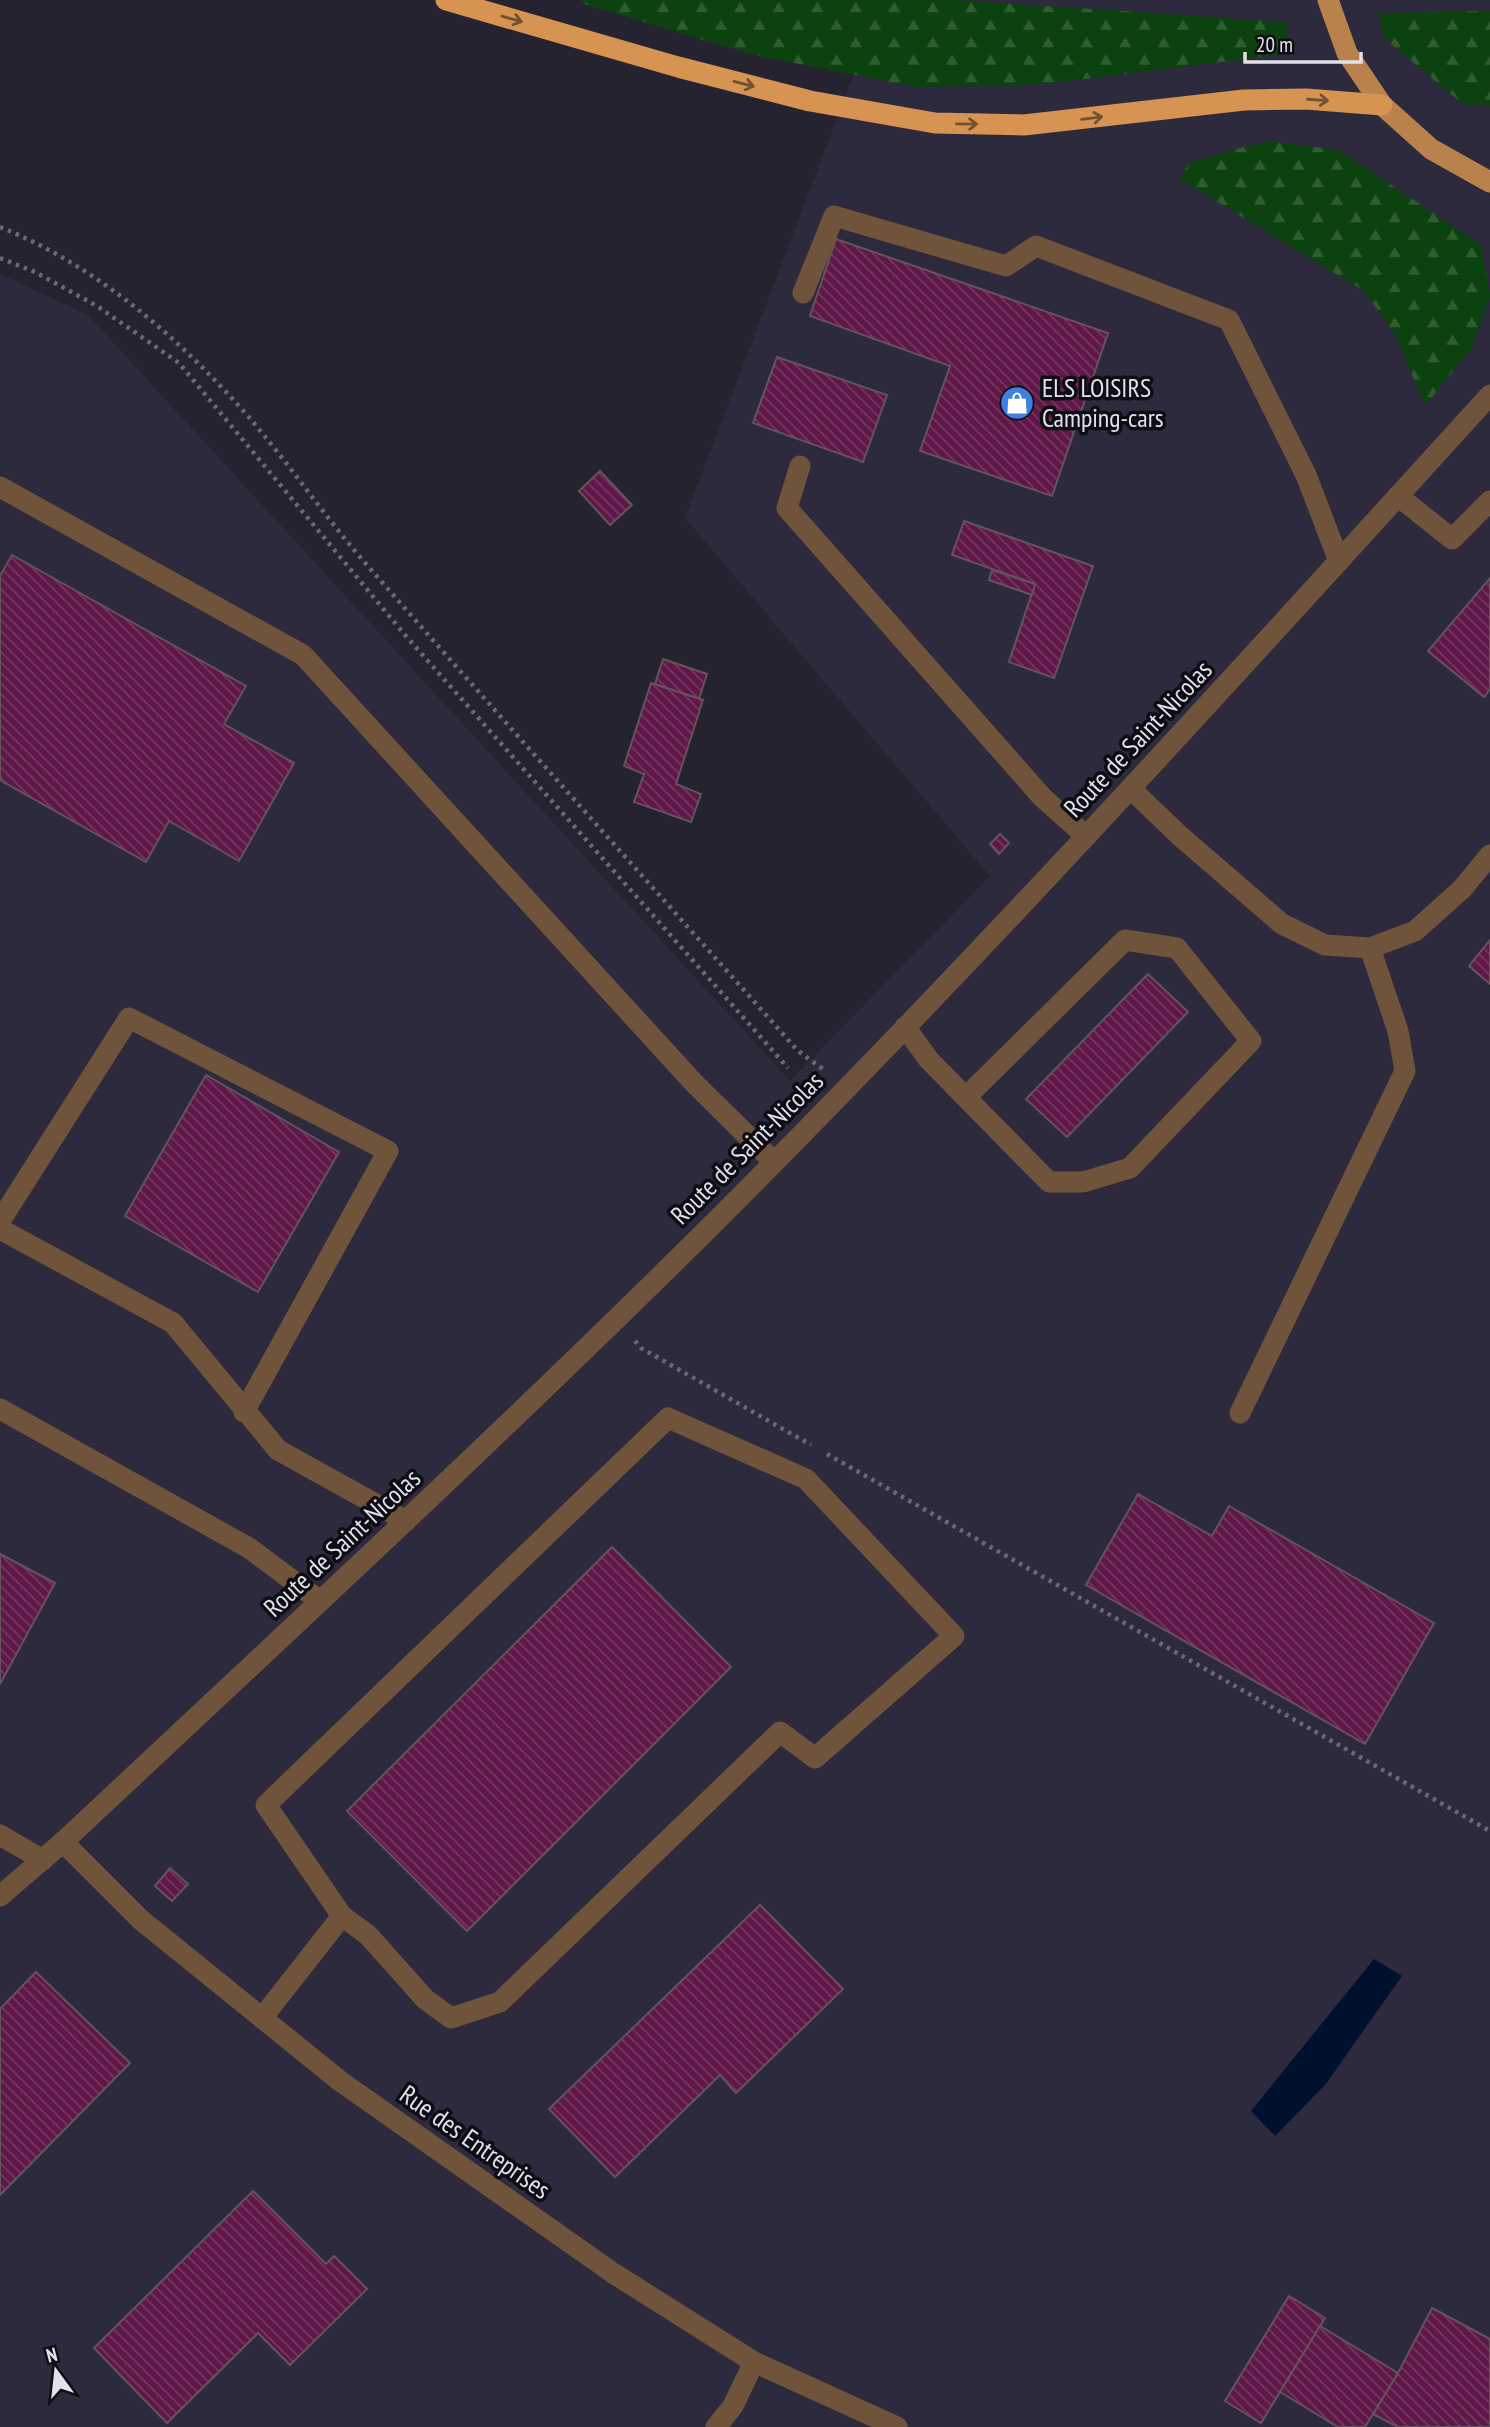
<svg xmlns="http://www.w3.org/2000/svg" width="1490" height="2427" font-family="'PT Sans Narrow',sans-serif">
<defs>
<pattern id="forest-firs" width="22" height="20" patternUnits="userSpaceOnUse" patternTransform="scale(1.75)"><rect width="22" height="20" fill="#0c420f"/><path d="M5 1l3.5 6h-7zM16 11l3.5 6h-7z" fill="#2f5d32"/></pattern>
<pattern id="building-back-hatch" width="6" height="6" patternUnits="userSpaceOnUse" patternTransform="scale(1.75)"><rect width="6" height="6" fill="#5e1747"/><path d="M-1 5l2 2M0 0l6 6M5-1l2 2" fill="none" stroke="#753862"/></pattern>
</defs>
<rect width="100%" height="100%" fill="#25232f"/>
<!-- built -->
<polygon fill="#2d2a3d" points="882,0 1490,0 1490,2427 0,2427 0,274 88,315 790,1081 990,876 685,518"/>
<!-- forest -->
<g fill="url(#forest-firs)">
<polygon points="581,0 955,0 1287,22 1287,54 1045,84 916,87 750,54 584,4"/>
<polygon points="1490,11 1490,105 1463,104 1384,38 1378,13"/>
<polygon points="1266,141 1339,150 1481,245 1490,295 1473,346 1425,406 1396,336 1364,291 1178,178 1191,162"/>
</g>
<!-- water -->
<polygon fill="#00102f" points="1374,1959 1402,1976 1325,2085 1275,2136 1251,2111"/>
<!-- building -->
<g fill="url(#building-back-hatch)" stroke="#63545c" stroke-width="2">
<polygon points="836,239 1108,333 1052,496 920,451 950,366 810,316"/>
<polygon points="777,357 887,395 863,462 753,423"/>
<polygon points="600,471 632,505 610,525 579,491"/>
<polygon points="964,521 1093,566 1054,678 1009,662 1035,584 952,555"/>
<polygon points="12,555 246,686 224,724 294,763 239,861 169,821 146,862 0,780 0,576"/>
<polygon points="992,570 1035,584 1032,595 989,580"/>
<polygon points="1490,578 1490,689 1484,697 1428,651"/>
<polygon points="663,659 707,674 699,699 655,684"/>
<polygon points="651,683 703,700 676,784 701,794 691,822 634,802 644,774 624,766"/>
<polygon points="1000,834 1009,843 999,854 990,844"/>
<polygon points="1490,940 1490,984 1469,966"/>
<polygon points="1148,974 1188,1012 1067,1137 1026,1099"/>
<polygon points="206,1075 339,1152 258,1292 125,1216"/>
<polygon points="1138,1494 1212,1536 1229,1506 1434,1623 1365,1744 1086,1585"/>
<polygon points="612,1547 731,1667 467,1931 347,1811"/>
<polygon points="0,1554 55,1583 0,1684"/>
<polygon points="170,1868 188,1884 172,1901 155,1886"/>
<polygon points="760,1905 843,1989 736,2093 720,2075 615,2177 549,2109"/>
<polygon points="36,1972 130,2063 0,2195 0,2009"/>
<polygon points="253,2191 326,2264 334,2256 367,2289 290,2365 258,2333 167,2423 94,2348"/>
<polygon points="1289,2296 1325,2318 1261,2423 1225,2401"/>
<polygon points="1432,2308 1490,2339 1490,2427 1398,2427 1373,2414 1398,2373"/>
<polygon points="1320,2326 1398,2373 1365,2427 1338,2427 1280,2392"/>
</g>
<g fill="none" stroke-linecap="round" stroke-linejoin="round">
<!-- path -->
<g stroke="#696873" stroke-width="4.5" stroke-dasharray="3.5 5" stroke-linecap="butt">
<path d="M0,227C97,266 178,337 247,415C291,466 329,523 374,573C514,733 657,892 798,1051L823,1069"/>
<polyline points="0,258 35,272 97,306 179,363 405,635 788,1068"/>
<polyline points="635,1341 641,1348 811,1445"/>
<polyline points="827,1454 1490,1831"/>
</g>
<!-- minor -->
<g stroke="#6f543b" stroke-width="21">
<polyline points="803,293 834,216 1006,266 1036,246 1229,320 1306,475 1339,561"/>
<polyline points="800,466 787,508 1043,798 1086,836"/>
<polyline points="0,487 303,655 694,1083 774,1162"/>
<polyline points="1398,496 1452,539 1490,501"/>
<polyline points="1131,789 1180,836 1282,924 1325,945 1370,948 1415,931 1462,889 1490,855"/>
<polyline points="905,1027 929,1060 1049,1182 1083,1182 1130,1168 1251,1041 1177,948 1125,940 966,1097"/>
<polyline points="0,1221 129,1018 388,1151 244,1412"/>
<polyline points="0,1229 173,1323 278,1450 406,1521"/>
<polyline points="0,1409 249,1548 320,1601"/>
<polyline points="1240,1413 1405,1071 1398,1031 1370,948"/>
<polygon points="668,1418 806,1479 954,1636 815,1758 780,1732 500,2002 451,2018 425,1999 368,1935 342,1916 266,1805"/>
<polyline points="0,1835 43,1860"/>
<polyline points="63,1842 141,1920 340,2081 613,2273 754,2362 897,2427"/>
<path d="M0,1896L63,1842C284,1635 507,1429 722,1215C987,950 1238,672 1490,395"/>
<polyline points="262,2018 342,1916"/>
<polyline points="716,2427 733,2406 754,2362"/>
</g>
<!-- major -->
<polyline stroke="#b9814c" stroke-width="21" points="1328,0 1347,53 1382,105 1431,149 1490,182"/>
<!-- highway -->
<polyline stroke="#d69351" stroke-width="21" points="446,0 678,67 810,101 935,123 1024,125 1244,100 1306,99 1382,105"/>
</g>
<!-- one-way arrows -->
<defs><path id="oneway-shaft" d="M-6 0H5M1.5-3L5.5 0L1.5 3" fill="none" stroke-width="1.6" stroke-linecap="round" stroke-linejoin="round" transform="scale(1.75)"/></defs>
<g stroke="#725032">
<use href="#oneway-shaft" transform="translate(512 19) rotate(16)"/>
<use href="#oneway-shaft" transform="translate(744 84) rotate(14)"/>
<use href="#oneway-shaft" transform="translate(1318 100) rotate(4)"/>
<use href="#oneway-shaft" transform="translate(1092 118) rotate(-7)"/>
<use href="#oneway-shaft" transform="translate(967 124) rotate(1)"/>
</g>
<!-- icons -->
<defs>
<g id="shop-disc" transform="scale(1.75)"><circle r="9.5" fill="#3f7fe0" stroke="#0e0d13"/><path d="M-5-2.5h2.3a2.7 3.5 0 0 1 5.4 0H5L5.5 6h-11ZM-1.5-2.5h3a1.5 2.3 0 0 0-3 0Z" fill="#fff"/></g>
</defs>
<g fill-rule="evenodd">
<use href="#shop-disc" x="1017" y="403"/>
</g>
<g text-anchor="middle" stroke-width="7" stroke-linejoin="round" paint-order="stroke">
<!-- poi labels -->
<g font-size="26" fill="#e2e1ea" stroke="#0e0d13" text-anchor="start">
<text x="1042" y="397">ELS LOISIRS<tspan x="1042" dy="30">Camping-cars</tspan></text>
</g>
<!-- street labels -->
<g font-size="26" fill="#e2e1ea" stroke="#0e0d13">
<text transform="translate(1138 739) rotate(-47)" y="9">Route de Saint-Nicolas</text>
<text transform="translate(747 1148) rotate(-45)" y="9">Route de Saint-Nicolas</text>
<text transform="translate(342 1543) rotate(-43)" y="9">Route de Saint-Nicolas</text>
<text transform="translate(475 2142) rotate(35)" y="9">Rue des Entreprises</text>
</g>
</g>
<!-- north arrow -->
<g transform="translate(56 2371) rotate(345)" stroke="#0e0d13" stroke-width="5" paint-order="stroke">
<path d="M0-5L12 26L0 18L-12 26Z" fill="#e2e1ea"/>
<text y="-10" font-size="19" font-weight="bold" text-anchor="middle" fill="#e2e1ea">N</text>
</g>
<!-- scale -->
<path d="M1245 52v10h116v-10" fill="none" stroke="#e2e1ea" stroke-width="3.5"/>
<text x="1256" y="52" font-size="21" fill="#e2e1ea" stroke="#0e0d13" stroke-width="5" paint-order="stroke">20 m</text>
</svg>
